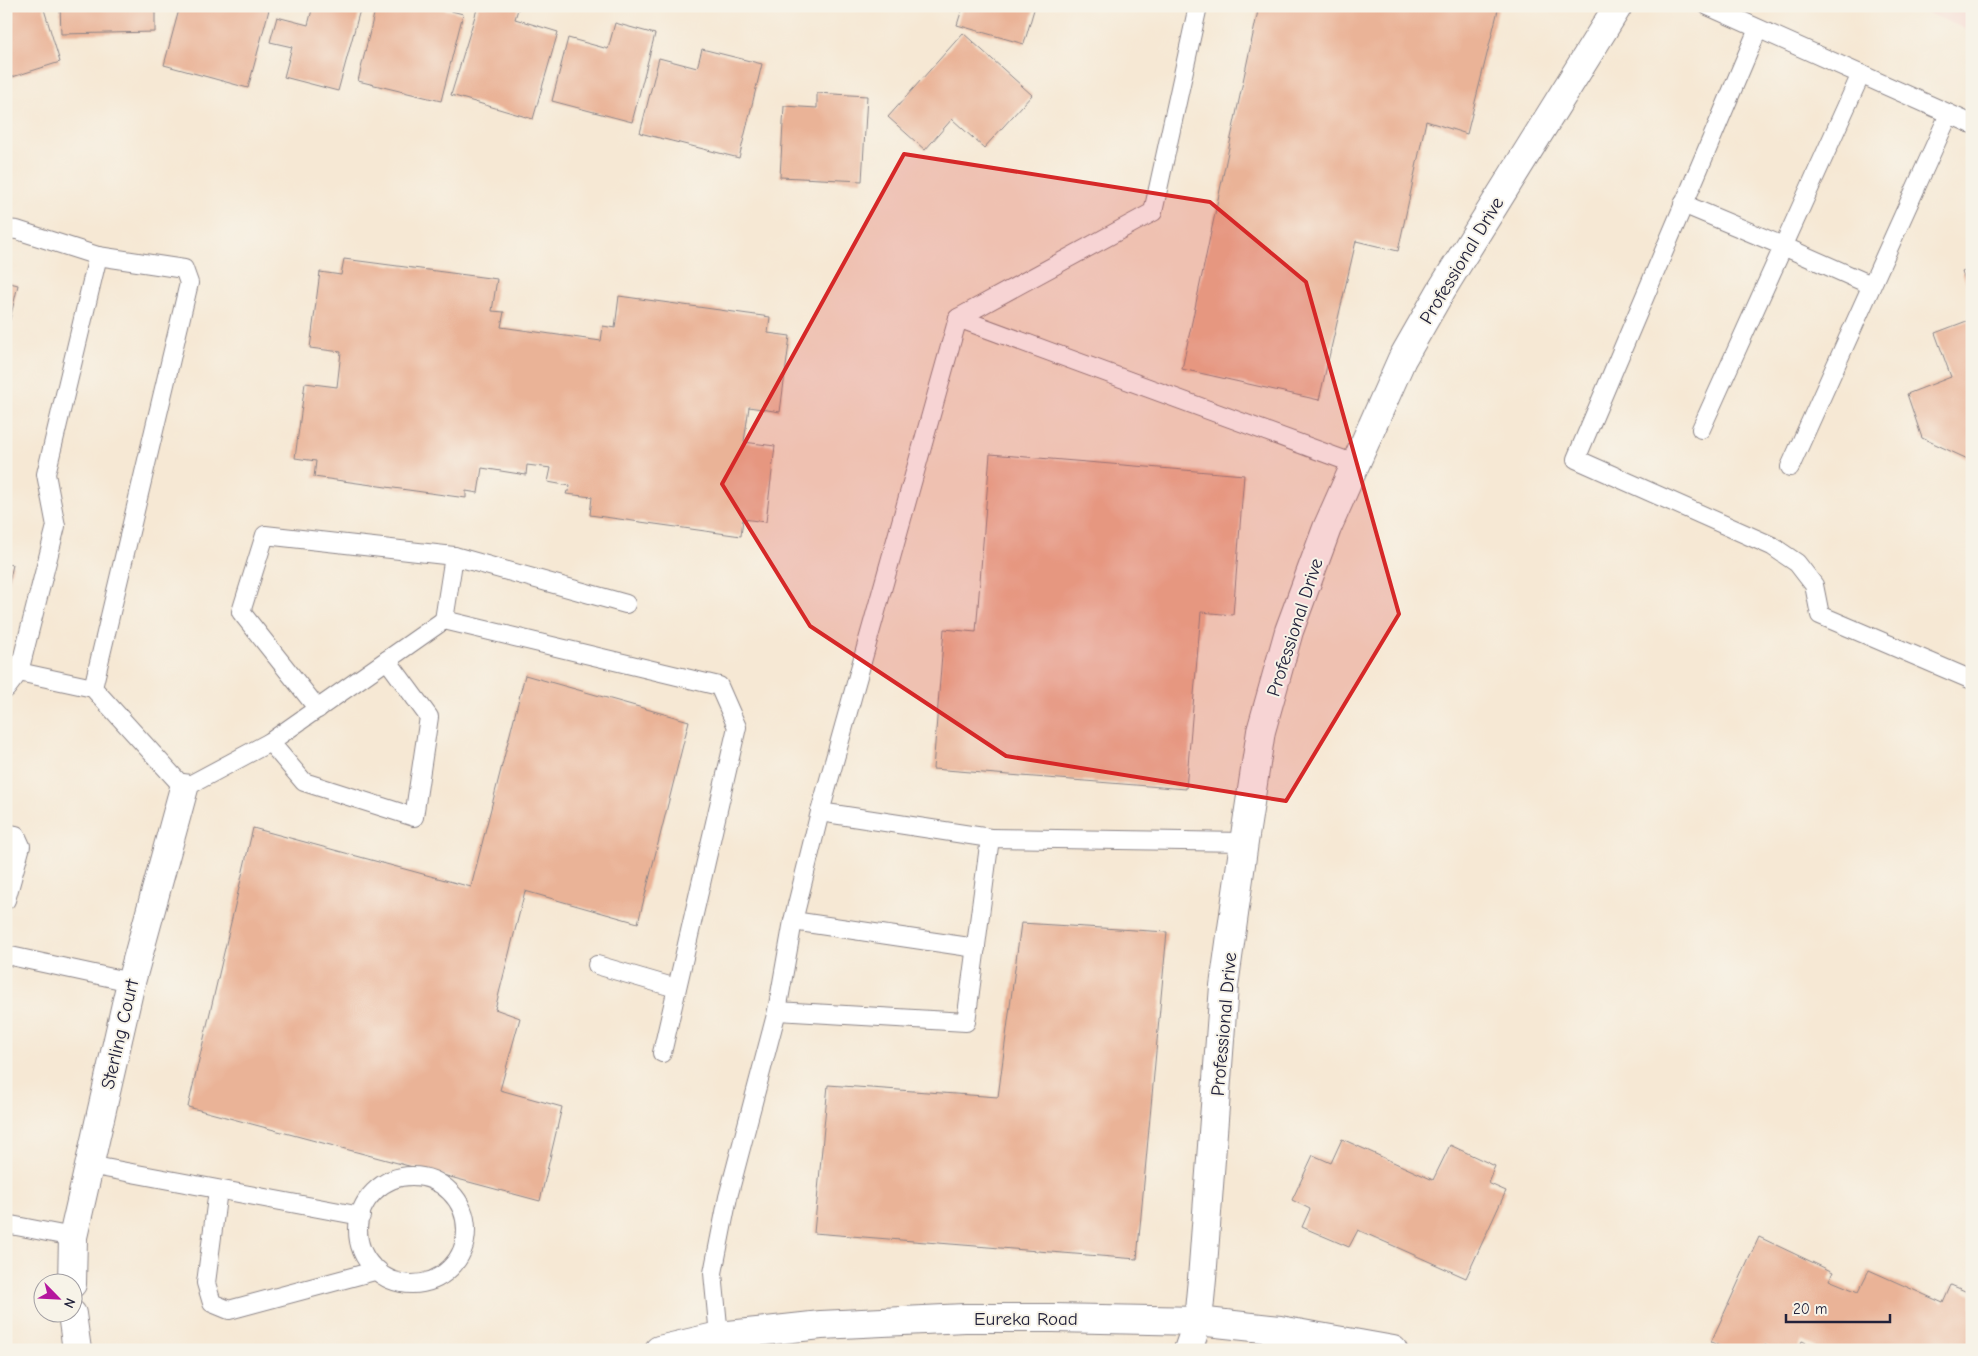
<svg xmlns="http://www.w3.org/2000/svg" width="1978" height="1356" font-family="'Comic Neue',sans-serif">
<rect width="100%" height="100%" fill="#f7f3e8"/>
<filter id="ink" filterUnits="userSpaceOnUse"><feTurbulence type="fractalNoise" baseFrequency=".02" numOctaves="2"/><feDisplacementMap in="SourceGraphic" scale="10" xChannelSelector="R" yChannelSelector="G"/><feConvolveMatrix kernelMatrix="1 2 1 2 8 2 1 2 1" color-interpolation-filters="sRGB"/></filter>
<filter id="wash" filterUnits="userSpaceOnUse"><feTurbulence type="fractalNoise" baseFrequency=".0096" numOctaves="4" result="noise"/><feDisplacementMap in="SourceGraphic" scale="20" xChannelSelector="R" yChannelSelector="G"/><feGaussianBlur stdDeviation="1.12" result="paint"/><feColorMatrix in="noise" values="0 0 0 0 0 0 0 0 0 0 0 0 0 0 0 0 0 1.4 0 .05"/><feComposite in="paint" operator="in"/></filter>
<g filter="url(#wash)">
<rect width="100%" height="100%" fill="#f6e8d4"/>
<!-- built -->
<polygon fill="#f7d0cb" points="1912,6 1972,6 1972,32"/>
<g id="blocks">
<!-- building -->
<g fill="#eab397">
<polygon points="6,6 43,6 60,62 6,79"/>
<polygon points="60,6 155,6 155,32 61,34"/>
<polygon points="180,6 270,6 248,88 164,65"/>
<polygon points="313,6 361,6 338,91 284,77 292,47 270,42 277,17 308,25"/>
<polygon points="376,6 432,6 463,14 441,101 358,81"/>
<polygon points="478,6 519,6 515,19 558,32 533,119 451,95"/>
<polygon points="963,6 1035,6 1024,44 957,25"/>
<polygon points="1259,6 1499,6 1467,134 1426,121 1398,251 1356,241 1319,400 1182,369"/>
<polygon points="615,23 655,34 632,122 552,101 568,38 608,49"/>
<polygon points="963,33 1032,95 984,148 952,119 925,150 888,117"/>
<polygon points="702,49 762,64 739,158 640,133 659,58 697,68"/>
<polygon points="817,93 867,96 862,181 780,177 784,106 817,108"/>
<polygon points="344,259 497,279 492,311 504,312 501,327 601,341 603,326 615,328 619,296 770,317 768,333 790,336 780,412 749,407 744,442 775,446 766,522 743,519 741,536 590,515 592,497 566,494 567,491 569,491 570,486 548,482 551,468 527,465 526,475 482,468 478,493 466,491 466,498 314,477 316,461 295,458 305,383 337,387 341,352 310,348 320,272 341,275"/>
<polygon points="1972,268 1972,297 1962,272"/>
<polygon points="6,282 18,285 7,332 6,332"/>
<polygon points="1972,319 1972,461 1922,438 1907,394 1951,377 1935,333"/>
<polygon points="990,454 1244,475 1233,615 1201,612 1186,789 933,769 944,629 976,632"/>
<polygon points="6,564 13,565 7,591 6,591"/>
<polygon points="525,675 689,721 638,923 525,891 495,1009 520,1018 500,1090 562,1107 540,1201 188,1107 253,828 471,887"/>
<polygon points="1021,923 1167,932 1137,1259 814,1233 828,1085 998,1097"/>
<polygon points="1342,1139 1433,1180 1450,1145 1495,1166 1488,1183 1506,1191 1466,1278 1358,1230 1349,1247 1302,1227 1310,1209 1292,1200 1313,1155 1331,1163"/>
<polygon points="1759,1237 1833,1272 1829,1280 1858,1292 1869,1270 1943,1303 1951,1285 1972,1294 1972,1350 1821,1350 1802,1341 1798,1350 1774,1350 1765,1345 1763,1350 1728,1350 1711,1342"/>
</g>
</g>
</g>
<g filter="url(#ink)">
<use href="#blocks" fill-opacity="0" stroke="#8c8588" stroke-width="1"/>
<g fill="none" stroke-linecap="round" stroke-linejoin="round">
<!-- lane casing -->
<g stroke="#8c8588" stroke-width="20">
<g id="lane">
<polyline points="1708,6 1972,124"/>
<polyline points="1758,29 1576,459 1772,546 1797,563 1814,585 1820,615 1972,680"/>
<polyline points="1683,204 1783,246 1871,285"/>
<polyline points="6,229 17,230 98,256"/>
<polyline points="958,318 1153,212 1198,6"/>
<polyline points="1701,429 1861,74"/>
<polyline points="1790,467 1949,114"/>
<polyline points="454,556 626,604"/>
<polyline points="93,688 19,672 56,526 46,474 98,256 184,269 189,283 93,688 184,788 270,742 444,620 719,686 737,727 662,1053"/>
<polyline points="6,689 19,672"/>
<polyline points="318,709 241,612 265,535 454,556 444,620"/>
<polyline points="270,742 304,782 414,817 429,717 387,660"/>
<polyline points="820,812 793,921 976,948"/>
<polyline points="6,833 16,835 21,846 6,900"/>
<polyline points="990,838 820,812 958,318 1355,464"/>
<polyline points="6,955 131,982"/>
<polyline points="597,965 676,988"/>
<polyline points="777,1011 966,1022 990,838 1244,842"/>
<polyline points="89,1165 361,1216"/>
<circle cx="412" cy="1230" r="54"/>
<polyline points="218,1190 206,1283 212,1303 229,1310 378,1270"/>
<polyline points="6,1224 73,1237"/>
<polyline points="719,1336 713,1273 728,1197 777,1011 793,921"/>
</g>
</g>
<!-- street casing -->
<g stroke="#8c8588" stroke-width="30">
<g id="street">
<polyline points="72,1284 73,1237 131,982 184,788"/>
<polyline points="72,1314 77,1350"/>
</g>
</g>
<!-- secondary casing -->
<g stroke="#8c8588" stroke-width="30">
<g id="secondary">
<polyline points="659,1350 719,1336 821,1325 965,1318 1053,1318 1198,1321 1280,1330 1393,1350"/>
<polyline points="1188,1350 1198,1321 1202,1279 1224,986 1244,842 1261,731 1289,631 1327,528 1402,359 1442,289 1618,6"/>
</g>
</g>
<!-- lane -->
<use href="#lane" stroke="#fff" stroke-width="18"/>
<!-- street -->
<use href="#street" stroke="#fff" stroke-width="28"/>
<!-- secondary -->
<use href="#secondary" stroke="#fff" stroke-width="28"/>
</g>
</g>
<!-- marked area -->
<path fill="#d62828" fill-opacity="0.2" stroke="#d62828" stroke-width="4" stroke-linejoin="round" d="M904,154L1210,202L1306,282L1399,614L1286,801L1006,756L810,626L722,484Z"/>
<g text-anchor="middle" stroke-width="4" stroke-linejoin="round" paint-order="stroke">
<!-- street labels -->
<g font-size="19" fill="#22223b" stroke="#f7f3e8">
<text transform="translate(1461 260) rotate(-59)" y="7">Professional Drive</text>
<text transform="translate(1294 627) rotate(-72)" y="7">Professional Drive</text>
<text transform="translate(1223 1024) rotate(-85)" y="7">Professional Drive</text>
<text transform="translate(119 1034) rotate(-77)" y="7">Sterling Court</text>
<text x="1026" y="1325">Eureka Road</text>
</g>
</g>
<!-- margin -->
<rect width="1978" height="1356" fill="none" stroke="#f7f3e8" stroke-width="25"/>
<!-- north arrow -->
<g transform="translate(58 1298) rotate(114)"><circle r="24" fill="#f7f3e8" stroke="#a29fa3"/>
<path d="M0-4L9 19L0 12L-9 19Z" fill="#b5179e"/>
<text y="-8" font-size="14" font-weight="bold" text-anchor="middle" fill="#22223b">N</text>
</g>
<!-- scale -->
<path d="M1786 1314v8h104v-8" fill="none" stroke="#22223b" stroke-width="2.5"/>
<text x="1793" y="1314" font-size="15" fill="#22223b" stroke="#f7f3e8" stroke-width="4" paint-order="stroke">20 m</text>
</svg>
